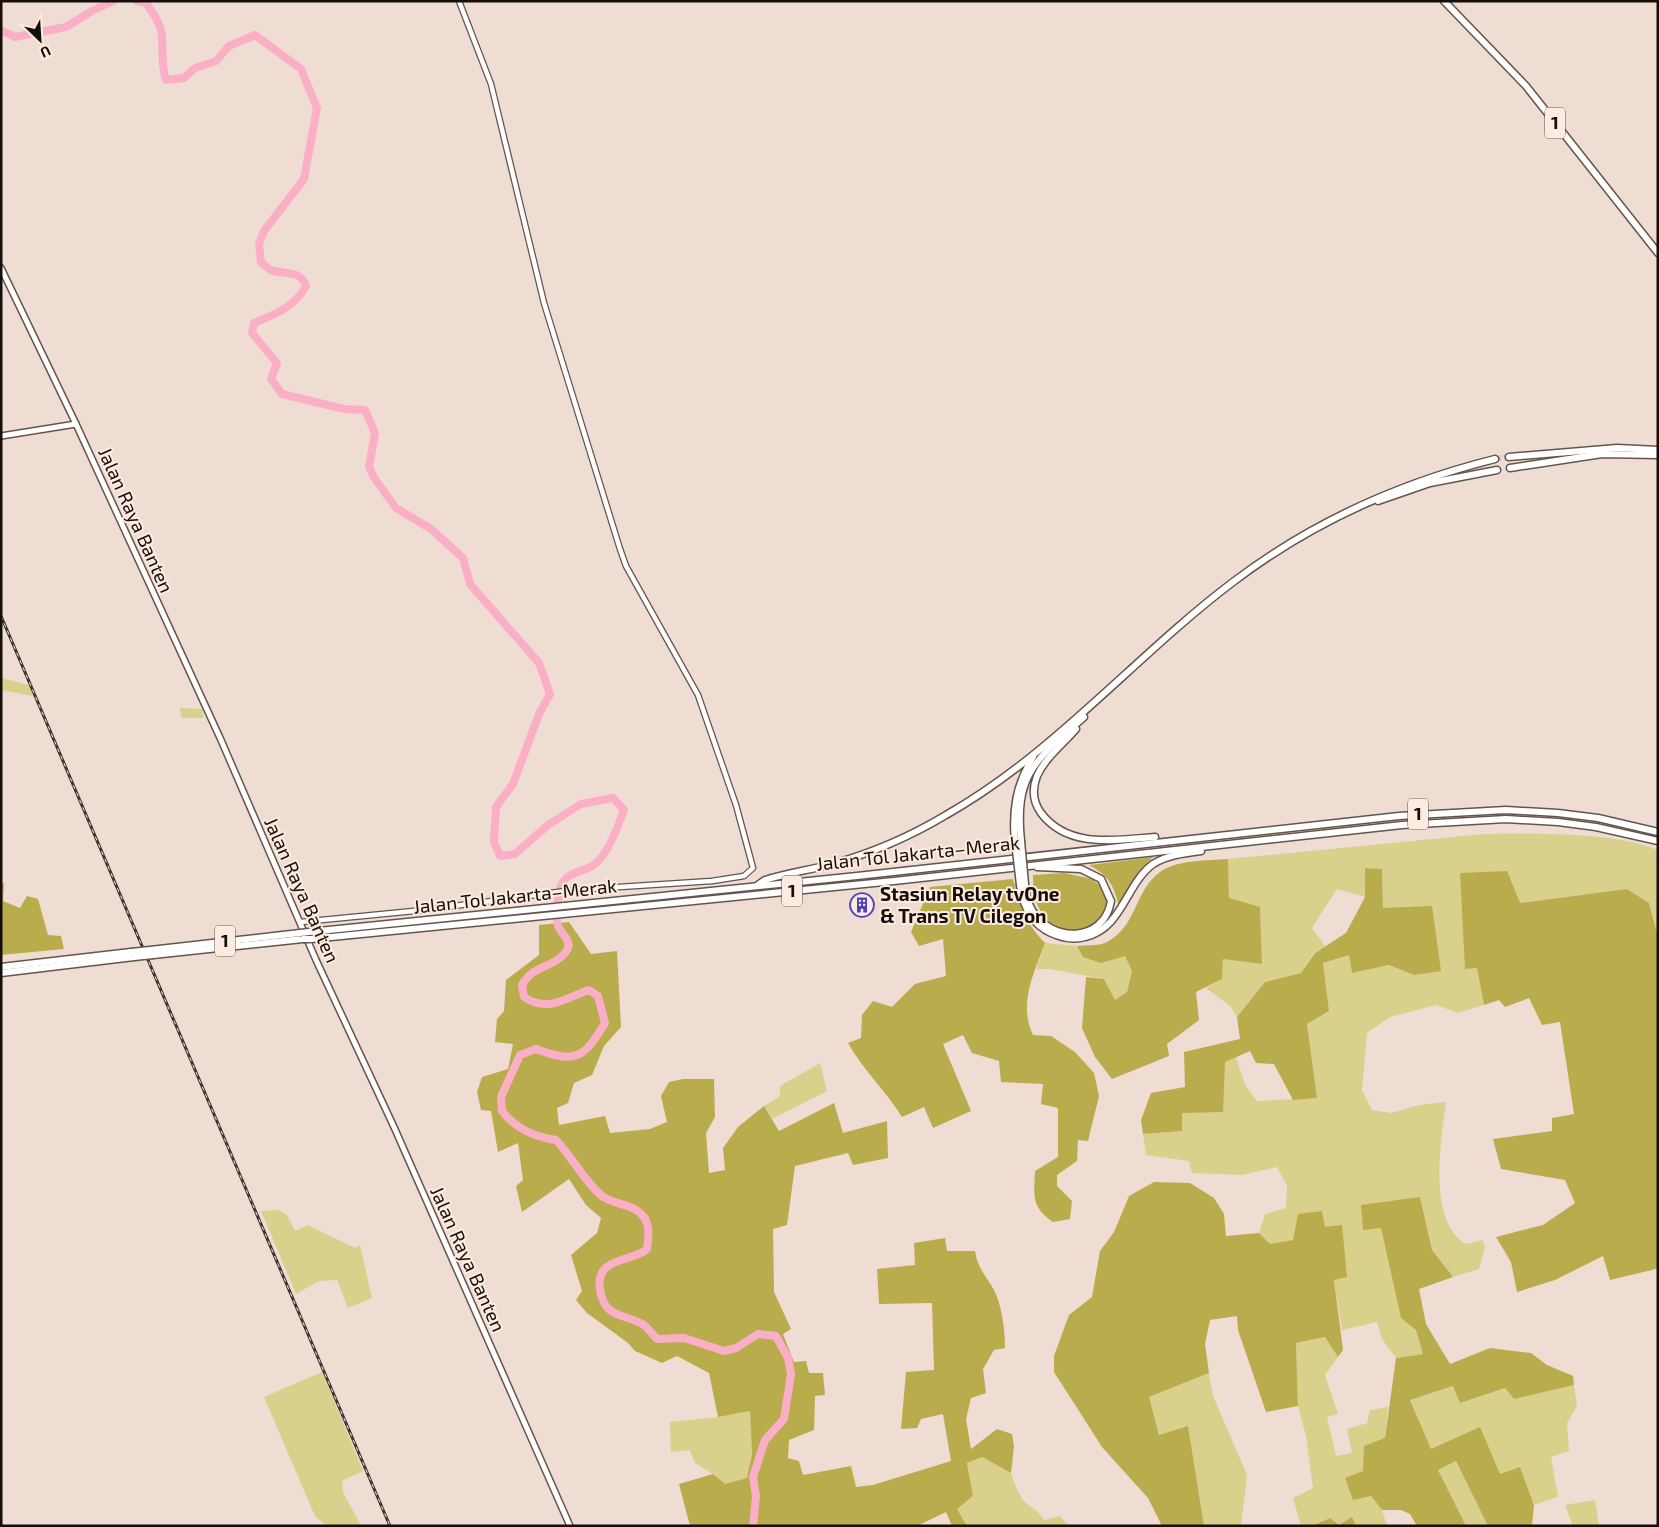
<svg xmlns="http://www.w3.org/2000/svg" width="1659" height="1527" font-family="'Exo 2',sans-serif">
<rect width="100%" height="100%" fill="#efddd3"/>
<!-- green -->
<g fill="#d9d08c">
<polygon points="1,678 29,685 33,696 1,690"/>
<polygon points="180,708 202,709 204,718 182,718"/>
<path d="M1483,834C1536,834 1608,831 1658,850V937L1649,903L1627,889L1520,903L1465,969L1477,968L1484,1005L1458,1013L1436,1005L1390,1017L1367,1033L1362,1090L1372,1110L1391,1113L1419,1105L1446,1102C1441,1140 1427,1222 1466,1244L1482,1240L1485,1247L1479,1269L1453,1277L1432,1250L1420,1197L1381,1228L1401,1317L1416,1330L1423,1354L1396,1358L1382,1339L1377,1322L1342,1330L1334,1279L1347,1276L1324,1227L1322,1211L1294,1240L1269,1244L1259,1233L1265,1214L1286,1208L1287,1186L1277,1167L1242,1175L1192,1173L1189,1161L1146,1155L1143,1134L1182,1131V1113L1225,1062L1236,1057L1245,1085L1257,1101L1317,1098L1307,1024L1329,1011L1323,963L1349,955L1352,973L1389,965L1414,975L1383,909L1382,869L1365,868L1366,897L1337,889L1312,928L1325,946L1314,953L1301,973L1265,982L1237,1017L1229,1005L1206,988L1222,979L1223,959L1262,964L1260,908L1229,899L1228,859Z"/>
<polygon points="1045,943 1077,946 1083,957 1125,956 1132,971 1127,992 1115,1000 1104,979 1049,969 1036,969"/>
<polygon points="820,1063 827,1091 772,1119 764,1106 780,1096 780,1086"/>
<polygon points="279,1210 287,1215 295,1231 308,1225 355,1248 360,1245 372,1298 348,1308 337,1280 319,1281 296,1294 261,1211"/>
<polygon points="1325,1337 1338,1357 1325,1375 1338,1414 1327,1417 1336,1456 1352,1453 1347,1429 1367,1423 1370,1410 1388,1407 1385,1439 1371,1496 1382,1510 1387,1526 1356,1526 1352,1518 1339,1525 1329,1518 1311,1526 1301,1526 1293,1498 1313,1488 1306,1436 1298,1406 1296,1343"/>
<polygon points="322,1372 363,1471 342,1481 343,1492 361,1526 327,1526 315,1516 264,1397"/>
<polygon points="1209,1373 1213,1396 1247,1475 1241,1526 1204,1526 1188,1427 1159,1435 1149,1397"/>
<polygon points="1574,1385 1577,1406 1567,1423 1569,1451 1551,1457 1558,1497 1534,1505 1520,1467 1500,1474 1431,1449 1410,1400 1454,1386 1460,1403 1505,1388 1514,1399"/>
<polygon points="750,1411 752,1454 748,1478 725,1485 713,1474 695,1463 690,1450 671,1452 670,1422 718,1417"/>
<path d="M982,1457L1011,1473C1015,1484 1018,1495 1026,1503C1034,1510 1039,1511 1044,1520L1060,1516L1069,1526H967L957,1509L973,1496L967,1463Z"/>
<polygon points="1456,1461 1488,1526 1466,1526 1438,1470"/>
<polygon points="1595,1500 1599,1526 1573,1526 1565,1505"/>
</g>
<!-- forest -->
<g fill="#b9ac4d">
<path d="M1153,857L1137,874L1119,907C1114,885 1109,876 1089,865Z"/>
<path d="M1228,859L1229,898L1260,907L1262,964L1223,959L1222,979L1196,992L1199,1020L1167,1044L1169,1056L1112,1079L1095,1057L1082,1028L1086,977L1104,979L1115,1000L1127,992L1132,971L1125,956L1101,963L1083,957L1077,946C1085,945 1100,946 1107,942C1138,925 1134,891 1160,872C1178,859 1207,861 1228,859Z"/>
<polygon points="1365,868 1382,869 1383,908 1432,906 1441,971 1414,975 1389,965 1352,973 1349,955 1323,963 1329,1011 1307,1024 1317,1098 1293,1100 1274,1064 1256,1063 1250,1051 1225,1062 1223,1112 1182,1113 1182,1131 1143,1134 1141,1120 1151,1093 1185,1087 1184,1052 1240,1039 1237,1017 1265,982 1301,973 1315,953 1346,933 1365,897"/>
<polygon points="1507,871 1520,903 1627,889 1649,903 1658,937 1658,1268 1652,1270 1610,1280 1603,1256 1555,1280 1517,1292 1511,1262 1496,1237 1543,1225 1575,1203 1565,1180 1501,1169 1493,1139 1552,1131 1552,1118 1574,1114 1560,1022 1542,1025 1529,998 1505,1007 1499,1000 1484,1005 1477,968 1465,969 1460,873"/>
<path d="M1064,873L1092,879L1107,892L1108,910C1091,934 1056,940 1040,910C1034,900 1033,886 1033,875Z"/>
<path d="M1013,879C1020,906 1025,922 1045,943C1034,973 1018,1004 1033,1035L1051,1036L1075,1052L1094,1073L1099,1096L1088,1141L1078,1140L1077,1161L1057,1175V1186L1072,1201L1070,1219L1053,1222C1031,1207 1034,1196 1035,1171L1058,1157V1108L1041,1104L1043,1084L1001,1082L999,1061L972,1053L963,1035L943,1044L971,1111L933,1128L924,1107L902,1117C886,1091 863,1070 848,1043L861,1038L862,1015L873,1001L892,1007L915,984L946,976L943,939L919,946L911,932L930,887Z"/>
<polygon points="4,883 3,901 20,908 27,896 38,899 48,935 61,936 64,949 1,955 1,884"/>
<path d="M569,922L591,954L617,951L621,1027L604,1046L592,1075L574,1083L568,1103L557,1108L559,1125L605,1116L610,1133L650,1129L667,1122L661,1096L669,1082L683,1079H714L715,1117L706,1133L709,1173L725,1170L723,1148L738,1127L764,1106L779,1131L834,1103L843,1133L887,1121L888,1158L853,1165L848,1153L795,1166L787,1225L773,1229L774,1292L791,1329L783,1334L794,1362L806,1361L809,1373H823L825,1395L815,1396L814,1430L789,1440L788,1458L799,1461L803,1475L851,1466L856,1487L873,1485L951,1461L943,1414L921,1419L917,1428L901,1429L906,1372L934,1370L932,1303L879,1304L877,1269L915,1265L914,1243L945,1238L947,1251H975C978,1269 985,1274 994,1290C1002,1306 1005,1330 1005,1348L994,1350L983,1369L986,1393L971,1398L966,1419L971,1449L997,1429L1012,1434L1014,1446L1011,1473L982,1457L967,1463L973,1496L957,1509L967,1526H952L946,1512L917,1526H690L679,1484L713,1474L725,1484L747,1478L752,1454L750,1411L718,1417L709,1373L677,1356L662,1363L635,1351L628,1343L587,1313L576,1300L582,1291L571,1255L597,1233L601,1218L586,1205L569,1179L522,1212L516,1186L523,1180L518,1143L498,1152L491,1111L481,1110L477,1092L482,1077L508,1069L513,1044L495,1042L497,1019L504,1011L506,980L539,955V925Z"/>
<polygon points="1154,1182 1190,1183 1214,1198 1224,1214 1226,1236 1259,1233 1270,1244 1293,1240 1298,1214 1322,1211 1325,1227 1342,1225 1347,1277 1334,1280 1343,1350 1338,1357 1325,1337 1296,1343 1298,1406 1266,1412 1238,1330 1237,1316 1210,1320 1205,1344 1209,1373 1149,1397 1159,1435 1188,1426 1204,1526 1162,1526 1148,1498 1102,1447 1054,1372 1054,1356 1069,1315 1092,1297 1100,1251 1114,1232 1129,1196"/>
<polygon points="1420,1197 1432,1250 1453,1277 1419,1289 1426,1324 1450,1364 1490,1348 1531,1353 1547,1365 1573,1376 1574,1385 1514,1399 1505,1388 1460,1403 1453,1386 1410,1400 1431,1449 1480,1427 1500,1474 1520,1467 1534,1505 1532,1525 1488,1526 1456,1461 1438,1470 1466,1526 1417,1526 1410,1514 1401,1510 1382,1510 1371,1496 1353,1500 1345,1478 1363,1471 1364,1446 1385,1438 1396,1358 1423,1354 1416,1330 1401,1318 1381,1228 1363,1230 1361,1205"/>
<polygon points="1352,1517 1356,1526 1311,1526 1330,1518 1339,1525"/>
</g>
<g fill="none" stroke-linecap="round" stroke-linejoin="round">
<!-- river -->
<g stroke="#fbafc7" stroke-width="8">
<path d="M137,1L146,3C153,13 161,24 162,36C163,51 161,65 166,80L184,78L195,68L216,61L229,46L255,35L301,69L317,108L304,179L264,231L259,244L261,262C265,265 269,270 274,271C287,274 301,271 306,286C295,307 274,315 254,323L252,333L277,363L271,379L282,394L344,409L365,410L375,433L369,467L375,479L396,508L431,529L463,558L470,584L539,663L550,694L539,714L513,784L496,807L494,842L500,856L515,854L548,825L581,804L613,798L624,810C619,824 607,855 595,864C583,873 564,871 560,889C558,899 554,919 559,928C563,936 575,943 564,954C552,968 533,965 522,985L524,997C548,1013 565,998 589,990L598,996L605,1023C584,1058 576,1064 536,1049L520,1055L501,1097L502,1111C516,1129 534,1137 556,1140C573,1158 583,1180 602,1196C614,1205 632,1203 643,1216C651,1225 648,1239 647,1249C636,1259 613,1258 603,1271C599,1277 599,1283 600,1289C604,1319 624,1313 644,1325C649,1329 653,1335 657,1339L684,1338L724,1351L736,1348L758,1334L776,1336L788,1358L791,1374L784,1419L765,1440L753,1477L756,1496L753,1526"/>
<polyline points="1,30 15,37 66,27 92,11 113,1"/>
</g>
<!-- highway-tunnel -->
<polyline stroke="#cebeb5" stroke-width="6" stroke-dasharray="6 3" stroke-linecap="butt" points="1495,459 1509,457"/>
<!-- minor casing -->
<g stroke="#64554c" stroke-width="7">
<polyline id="minor" points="301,922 424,910 573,890 712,881 744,876 753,868 736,805 698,695 626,566 620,549 544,303 491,84 459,1"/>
</g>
<!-- major casing -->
<g stroke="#64554c" stroke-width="8">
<g id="major">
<polyline points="1,268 76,424 221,740 316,960 394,1127 570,1526"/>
<polyline points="1,436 76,424"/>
</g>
</g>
<!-- highway casing -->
<g stroke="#64554c" stroke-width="9">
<g id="highway">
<polyline points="1444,1 1526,86 1658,253"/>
<polyline points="1509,457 1617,448 1658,450"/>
<polyline points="1510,468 1602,454 1658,455"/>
<polyline points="1378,501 1430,483 1497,470"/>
<path d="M1076,729C1063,744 1045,758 1037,776C1032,789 1033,802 1041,813C1068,849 1116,840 1155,837"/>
<path d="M1021,841C1014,773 1036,760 1084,717"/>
<path d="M1015,842C1012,810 1016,785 1033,757"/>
<path d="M1025,884C1026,893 1027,902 1032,910C1051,943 1104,943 1111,901L1101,879L1081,869L1037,867"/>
<path d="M758,885L765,880C787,873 810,870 832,864C872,853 911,836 946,815C1054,754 1135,656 1233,582C1312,522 1399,483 1495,459"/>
<path d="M1020,885C1023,906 1031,924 1051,933C1062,938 1074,940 1085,937C1123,928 1125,885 1153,864C1167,855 1185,853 1201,851"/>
<polyline points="309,932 857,876 1399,816 1506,810 1558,813 1598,818 1658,832"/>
<polyline points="311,939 894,881 1402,825 1506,819 1558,822 1596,827 1658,841"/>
<polyline points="150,950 300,933"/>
<polyline points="153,955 303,939"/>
<polyline points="1,967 131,952"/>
<polyline points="1,973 134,957"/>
</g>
</g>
<!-- minor -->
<use href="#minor" stroke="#fff" stroke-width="4.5"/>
<!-- major -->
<use href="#major" stroke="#fff" stroke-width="5"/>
<!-- highway -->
<use href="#highway" stroke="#fff" stroke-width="6"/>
<!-- rail casing -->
<g stroke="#3d342f" stroke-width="3">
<polyline id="rail" points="1,616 390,1526"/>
</g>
<!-- rail -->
<use href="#rail" stroke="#fdeae0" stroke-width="1" stroke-dasharray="4" stroke-linecap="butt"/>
<!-- highway-bridge casing -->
<g stroke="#64554c" stroke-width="9" stroke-linecap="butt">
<g id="highway-bridge">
<polyline points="1021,841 1025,884"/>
<polyline points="1015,842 1020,885"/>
<polyline points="300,933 309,932"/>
<polyline points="303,939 311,939"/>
<polyline points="131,952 150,950"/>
<polyline points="134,957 153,955"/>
</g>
</g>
<!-- highway-bridge -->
<use href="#highway-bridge" stroke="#fff" stroke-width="6"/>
</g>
<!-- icons -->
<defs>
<g id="building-ring" transform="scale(1.25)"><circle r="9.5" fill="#fdeae0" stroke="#4d42b8" stroke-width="1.5"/><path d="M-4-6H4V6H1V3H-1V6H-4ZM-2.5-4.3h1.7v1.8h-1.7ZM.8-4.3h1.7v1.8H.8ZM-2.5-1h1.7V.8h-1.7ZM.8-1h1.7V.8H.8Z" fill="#4d42b8"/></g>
</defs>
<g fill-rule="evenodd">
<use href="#building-ring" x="862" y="905"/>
</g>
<g text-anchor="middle" stroke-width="4" stroke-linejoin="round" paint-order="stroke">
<!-- shield labels -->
<g fill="#fdeae0" stroke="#5b514b" stroke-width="1">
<rect x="1545" y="107.5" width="20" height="31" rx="4"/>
<rect x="1408" y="798.5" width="20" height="31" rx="4"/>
<rect x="782" y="875.5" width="20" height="31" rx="4"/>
<rect x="215" y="925.5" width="20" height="31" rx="4"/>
</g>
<g font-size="18" font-weight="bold" fill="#150f0b">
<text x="1555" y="129">1</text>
<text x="1418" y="820">1</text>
<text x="792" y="897">1</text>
<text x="225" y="947">1</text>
</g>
<!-- street labels -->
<g font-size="19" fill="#150f0b" stroke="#fdeae0">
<text transform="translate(136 520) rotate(66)" y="7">Jalan Raya Banten</text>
<text transform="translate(918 853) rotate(-6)" y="7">Jalan Tol Jakarta–Merak</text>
<text transform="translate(302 890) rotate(66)" y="7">Jalan Raya Banten</text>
<text transform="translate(515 896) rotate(-6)" y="7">Jalan Tol Jakarta–Merak</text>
<text transform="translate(468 1259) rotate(66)" y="7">Jalan Raya Banten</text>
</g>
<!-- poi labels -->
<g font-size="19" font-weight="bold" fill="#150f0b" stroke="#fdeae0" text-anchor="start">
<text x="880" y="901">Stasiun Relay tvOne<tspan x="880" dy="22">&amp; Trans TV Cilegon</tspan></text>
</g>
</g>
<!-- border -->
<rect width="1659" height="1527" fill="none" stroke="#150f0b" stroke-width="5"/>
<!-- north arrow -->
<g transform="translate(40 40) rotate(155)" stroke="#fdeae0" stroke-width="4" paint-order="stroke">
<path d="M0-4L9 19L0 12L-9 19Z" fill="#150f0b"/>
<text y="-8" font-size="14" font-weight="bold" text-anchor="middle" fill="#150f0b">U</text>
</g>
</svg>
